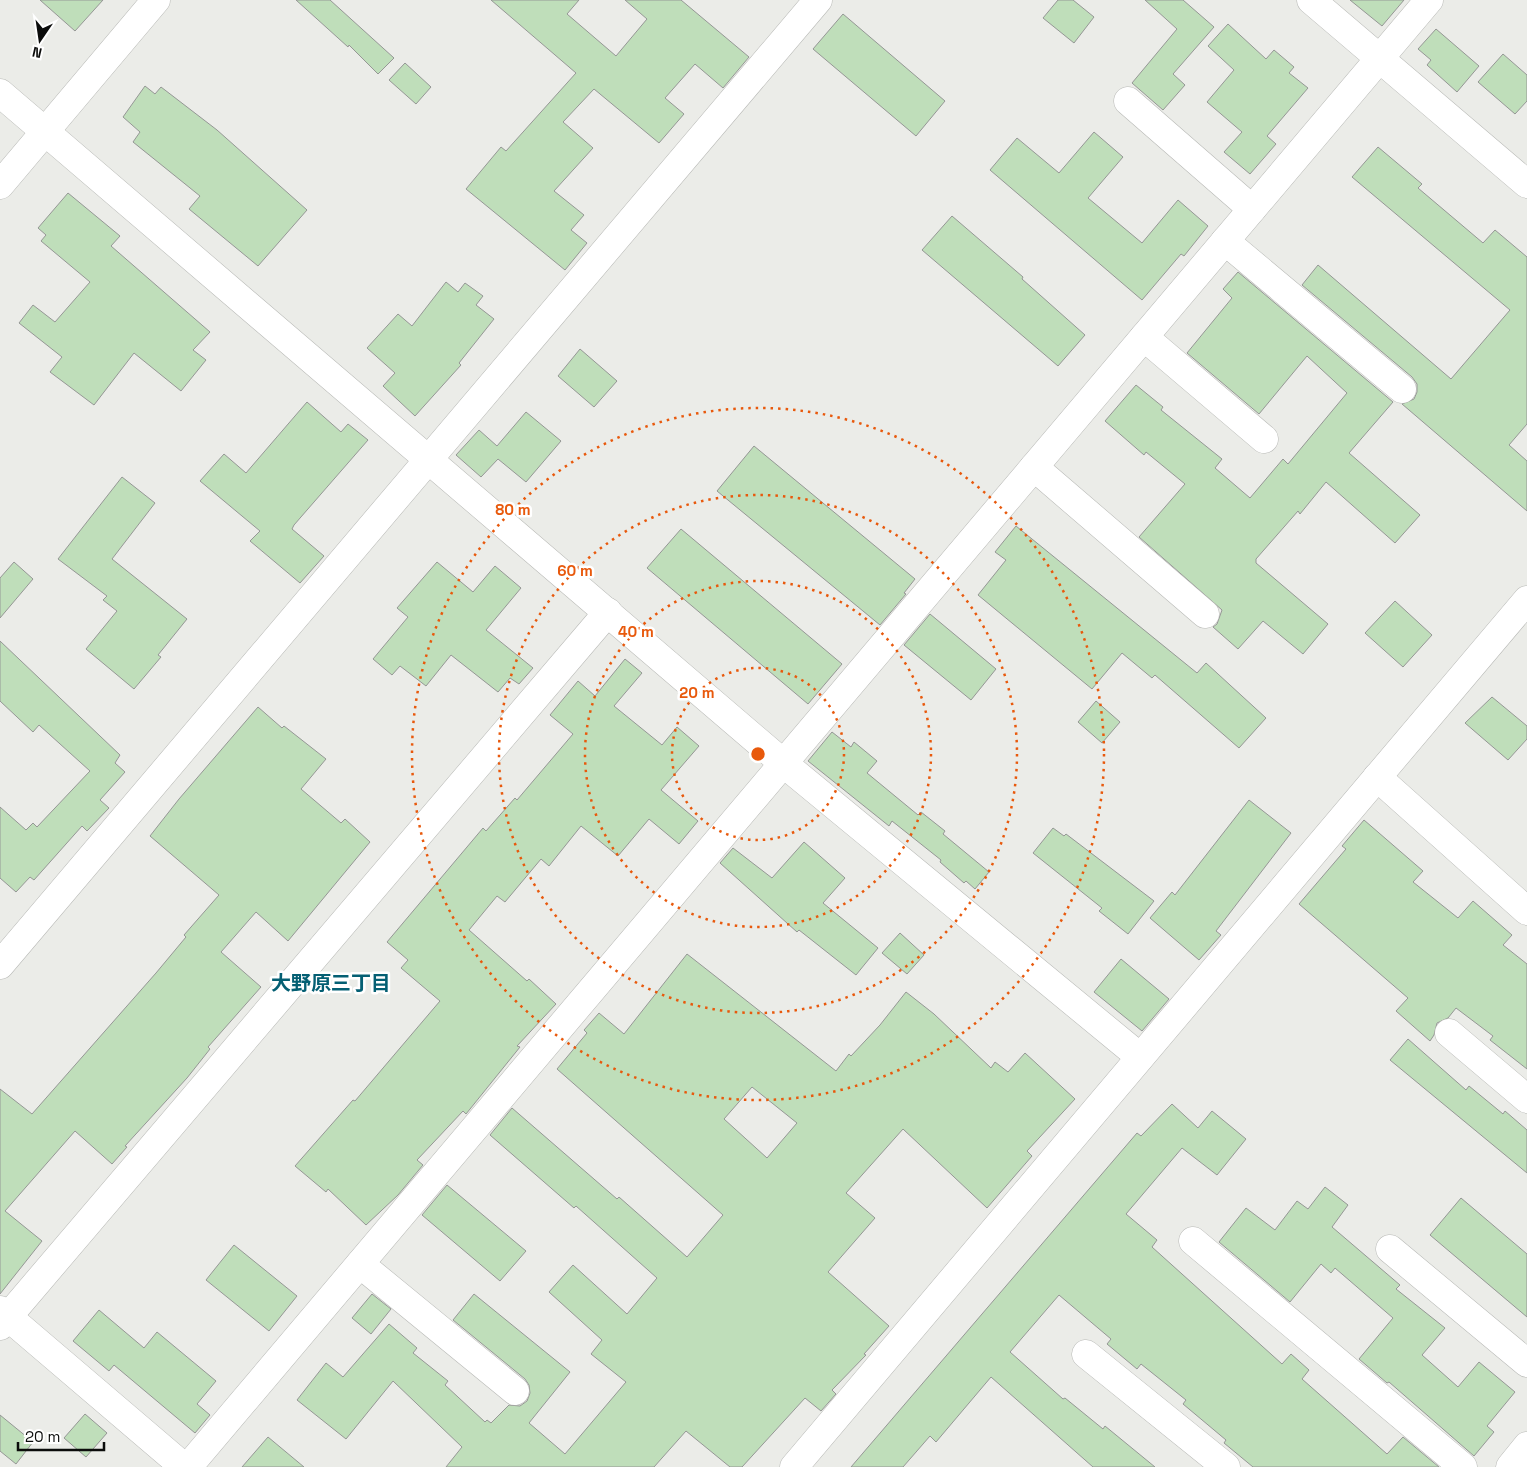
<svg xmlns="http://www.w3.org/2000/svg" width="1527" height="1467" font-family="'Space Grotesk','Noto Sans JP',sans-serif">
<rect width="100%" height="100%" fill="#ebece8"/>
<!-- building -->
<g fill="#bfdeba" stroke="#959795" fill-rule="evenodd">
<polygon points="40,0 103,0 75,31"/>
<polygon points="296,0 330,0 394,58 378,74 349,45 348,47"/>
<polygon points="491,0 579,0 567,14 616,56 647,19 625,0 681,0 749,57 723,88 695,64 665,98 684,114 659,143 594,89 563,122 593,148 554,191 584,215 571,230 587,243 565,270 466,189 501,147 506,151 576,73"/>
<polygon points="1058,0 1073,0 1094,17 1074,43 1043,18"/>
<polygon points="1145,0 1183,0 1214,27 1173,74 1185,85 1163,110 1132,83 1177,29"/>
<polygon points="1350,0 1404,0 1382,26"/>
<polygon points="843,14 945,101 916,136 813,49"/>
<polygon points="1228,24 1266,59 1274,50 1294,67 1289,73 1308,88 1267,136 1276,144 1250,174 1224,152 1242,132 1207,102 1234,70 1208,46"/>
<polygon points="1436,29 1479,66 1457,92 1427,65 1431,60 1418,49"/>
<polygon points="1503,54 1527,75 1527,101 1515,114 1478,82"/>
<polygon points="405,63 431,87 416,104 389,80"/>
<polygon points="145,86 155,94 161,87 217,130 307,210 258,266 189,209 200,196 133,142 140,132 123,117"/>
<polygon points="1094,132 1123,157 1088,198 1142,243 1178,200 1208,226 1184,256 1181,254 1142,300 990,170 1017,138 1059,173"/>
<polygon points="1378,147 1422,184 1418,188 1483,243 1495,230 1527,257 1527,424 1509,445 1527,461 1527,511 1402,404 1414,399 1417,392 1417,384 1412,377 1302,285 1318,265 1451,379 1510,310 1352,177"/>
<polygon points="68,193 120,236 111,246 210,332 193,350 206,360 181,391 134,353 94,405 50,372 62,357 19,323 33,305 55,322 90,282 41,241 46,235 38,228"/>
<polygon points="952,216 1023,277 1022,279 1085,335 1058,366 922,250"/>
<polygon points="1238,272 1393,402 1349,453 1420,515 1395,543 1326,482 1300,514 1298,511 1256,559 1256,563 1328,624 1303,654 1263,621 1238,649 1213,627 1217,624 1222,610 1139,537 1185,484 1146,452 1144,455 1105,421 1136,385 1163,407 1161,410 1222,459 1215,468 1250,498 1283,459 1288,464 1347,393 1307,356 1259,414 1187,353 1232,298 1223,289"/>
<polygon points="446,282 458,292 465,283 483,296 476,305 494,319 459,363 461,365 415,416 383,386 395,373 367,348 398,314 412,326"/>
<polygon points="580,349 617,381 594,407 558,376"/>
<polygon points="307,402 341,432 348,424 368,440 294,525 292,529 324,556 300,583 250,541 260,531 200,481 224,454 246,473"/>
<polygon points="526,412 561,441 526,482 498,459 481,477 456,455 479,430 497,446"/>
<polygon points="754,446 915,579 904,593 906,594 880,625 717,491"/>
<polygon points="122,477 155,503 112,559 187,619 158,655 161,657 134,689 86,649 117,611 103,600 107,596 58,559"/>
<polygon points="1016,526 1197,673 1206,663 1266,718 1239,748 1155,675 1152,678 1122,653 1092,689 978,595 1006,560 995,552"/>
<polygon points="681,529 842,664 808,704 647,568"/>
<polygon points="14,562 33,579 0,618 0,578"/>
<polygon points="437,562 473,592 495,566 521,588 486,630 533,668 519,684 510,678 498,692 451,655 426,686 400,666 392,675 373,659 408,617 397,608"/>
<polygon points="1395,601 1432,635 1403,667 1365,633"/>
<polygon points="930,614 996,669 971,700 904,645"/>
<polygon points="0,641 120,755 115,763 125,772 100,800 109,808 87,831 82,826 34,880 30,877 16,892 0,878 0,807 26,830 33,823 37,827 90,771 39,725 33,732 0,701"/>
<polygon points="625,659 642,673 614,706 662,745 677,727 699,746 661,790 698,821 679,844 649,819 618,856 581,826 549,866 541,859 505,902 497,896 469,930 527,981 529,979 556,1004 517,1046 520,1047 466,1114 463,1111 417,1160 423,1165 398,1195 366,1225 328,1189 326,1192 295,1166 353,1100 355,1101 440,1001 401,968 408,960 387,942 483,828 486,831 515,798 517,800 573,734 550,715 578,681 595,696"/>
<polygon points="1492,697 1527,726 1527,739 1508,760 1465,723"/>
<polygon points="1096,701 1120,722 1102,743 1078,722"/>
<polygon points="258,707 282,728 284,726 326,759 301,789 341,823 345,819 370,842 288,941 256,912 221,952 261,987 208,1047 210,1049 187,1078 125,1146 127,1147 112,1164 75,1131 5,1211 42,1241 0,1294 0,1089 32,1114 156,973 186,937 184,935 219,895 150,836 179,799"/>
<polygon points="832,732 851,747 854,742 877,761 867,773 918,815 921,812 945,831 943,834 989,872 975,889 966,881 964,883 940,862 941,860 892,821 889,826 808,761"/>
<polygon points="1249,800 1291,833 1216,931 1221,935 1199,960 1150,918 1172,892 1175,895"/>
<polygon points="1364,820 1423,871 1413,882 1458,918 1473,901 1512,935 1503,945 1527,964 1527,1069 1490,1040 1493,1036 1456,1008 1448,1018 1437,1023 1434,1035 1430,1041 1396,1011 1408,998 1299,904 1346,849 1342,846"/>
<polygon points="1053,828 1064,836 1066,834 1154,901 1128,934 1099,911 1102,908 1033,853"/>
<polygon points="804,842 845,878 823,903 878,948 856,975 799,930 797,932 720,863 733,848 772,878"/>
<polygon points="900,933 924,955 907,974 882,953"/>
<path d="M687,954L836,1071L849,1054L851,1056L880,1025L906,992L934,1014L991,1068L995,1062L1008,1072L1025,1053L1075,1099L1027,1151L1032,1156L987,1208L903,1129L846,1193L875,1218L828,1272L889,1326L864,1354L866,1355L832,1390L836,1394L821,1411L805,1398L742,1467H730L686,1431L654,1467H446L462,1447L393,1381L346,1439L297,1400L326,1363L343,1377L389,1324L417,1348L413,1353L448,1381L445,1385L485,1422L487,1420L491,1423L509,1405L520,1406L527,1401L530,1393L529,1385L525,1379L453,1320L474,1294L570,1372L529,1423L565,1454L626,1382L591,1354L602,1340L549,1292L573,1265L627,1314L657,1278L576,1206L574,1208L490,1135L512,1108L617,1199L619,1197L687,1257L723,1215L557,1069L587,1033L584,1030L599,1013L624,1034ZM752,1087L797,1123L767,1158L724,1119Z"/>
<polygon points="1121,959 1169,999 1142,1031 1094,992"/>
<polygon points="1408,1039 1466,1090 1469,1086 1503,1114 1505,1111 1527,1130 1527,1173 1390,1060"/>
<polygon points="1172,1104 1198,1128 1212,1111 1246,1139 1217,1175 1182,1148 1126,1214 1157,1240 1152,1247 1282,1364 1291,1354 1309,1370 1302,1379 1387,1454 1403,1437 1439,1467 1253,1467 1224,1443 1226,1440 1183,1404 1186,1400 1141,1364 1137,1369 1107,1344 1111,1339 1059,1295 1010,1352 1063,1399 1065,1398 1103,1429 1105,1426 1155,1467 1093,1467 991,1377 936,1442 930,1436 903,1467 851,1467 1137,1133 1141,1136"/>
<polygon points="447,1185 526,1251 500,1281 422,1215"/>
<polygon points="1325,1187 1348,1205 1332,1227 1400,1285 1396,1289 1445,1328 1422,1355 1458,1387 1479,1362 1515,1392 1487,1426 1494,1432 1474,1456 1389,1382 1387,1383 1359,1359 1393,1318 1335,1268 1331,1273 1321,1264 1290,1302 1219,1242 1246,1208 1275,1230 1297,1201 1308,1209"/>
<polygon points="1461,1198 1527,1254 1527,1317 1430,1235"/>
<polygon points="234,1245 297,1296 269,1331 206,1280"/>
<polygon points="372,1294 391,1309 371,1334 352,1318"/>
<polygon points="99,1310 144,1348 157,1332 216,1381 197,1404 210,1415 195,1433 114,1365 109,1371 73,1341"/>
<polygon points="85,1414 107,1433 86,1457 64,1438"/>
<polygon points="0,1415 33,1442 16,1464 0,1451"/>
<polygon points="268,1437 304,1467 242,1467"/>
</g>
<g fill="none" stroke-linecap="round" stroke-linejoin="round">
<!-- minor casing -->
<g stroke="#b8b9b6" stroke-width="29">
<g id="minor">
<polyline points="1311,0 1527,184"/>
<polyline points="0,93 783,763 1140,1057"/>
<polyline points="1128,101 1252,209"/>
<polyline points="0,185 156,0"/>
<polyline points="1225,241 1402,389"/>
<polyline points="1144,337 1264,439"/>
<polyline points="1034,467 1205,614"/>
<polyline points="1377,777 1527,911"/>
<polyline points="0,965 818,0"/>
<polyline points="1449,1033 1527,1099"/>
<polyline points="1193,1241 1463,1467"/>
<polyline points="1390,1249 1527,1363"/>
<polyline points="360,1264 515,1391"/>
<polyline points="0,1310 184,1467"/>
<polyline points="0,1326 608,612"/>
<polyline points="1086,1354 1226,1467"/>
<polyline points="188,1467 1429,0"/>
<polyline points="794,1467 1527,600"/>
<polyline points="1510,1467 1527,1446"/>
</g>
</g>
<!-- minor -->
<use href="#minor" stroke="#fff" stroke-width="28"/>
</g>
<!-- distance rings -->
<g fill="none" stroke="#e8590c" stroke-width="2.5" stroke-dasharray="2.5 5">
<circle cx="758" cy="754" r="86"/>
<circle cx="758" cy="754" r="173"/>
<circle cx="758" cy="754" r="259"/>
<circle cx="758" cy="754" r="346"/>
</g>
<g text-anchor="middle" stroke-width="5" stroke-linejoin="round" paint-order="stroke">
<!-- neighbourhood labels -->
<g font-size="20" font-weight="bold" fill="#045f73" stroke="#fff">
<text x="331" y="990">大野原三丁目</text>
</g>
</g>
<circle cx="758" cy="754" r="8" fill="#e8590c" stroke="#fff" stroke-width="2.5"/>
<g font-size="15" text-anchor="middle" font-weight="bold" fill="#e8590c" stroke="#fff" stroke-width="5" stroke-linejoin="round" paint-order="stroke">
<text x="513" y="515">80 m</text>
<text x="575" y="576">60 m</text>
<text x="636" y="637">40 m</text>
<text x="697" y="698">20 m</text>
</g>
<!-- north arrow -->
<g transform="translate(40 40) rotate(193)" stroke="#ffffff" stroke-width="4" paint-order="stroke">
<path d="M0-4L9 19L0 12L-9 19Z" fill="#0b0c0b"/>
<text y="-8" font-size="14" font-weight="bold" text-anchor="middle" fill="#0b0c0b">N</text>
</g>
<!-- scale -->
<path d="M18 1442v8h86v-8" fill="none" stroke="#0b0c0b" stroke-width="2.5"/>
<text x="25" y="1442" font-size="15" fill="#0b0c0b" stroke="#ffffff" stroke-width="4" paint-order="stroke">20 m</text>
</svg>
